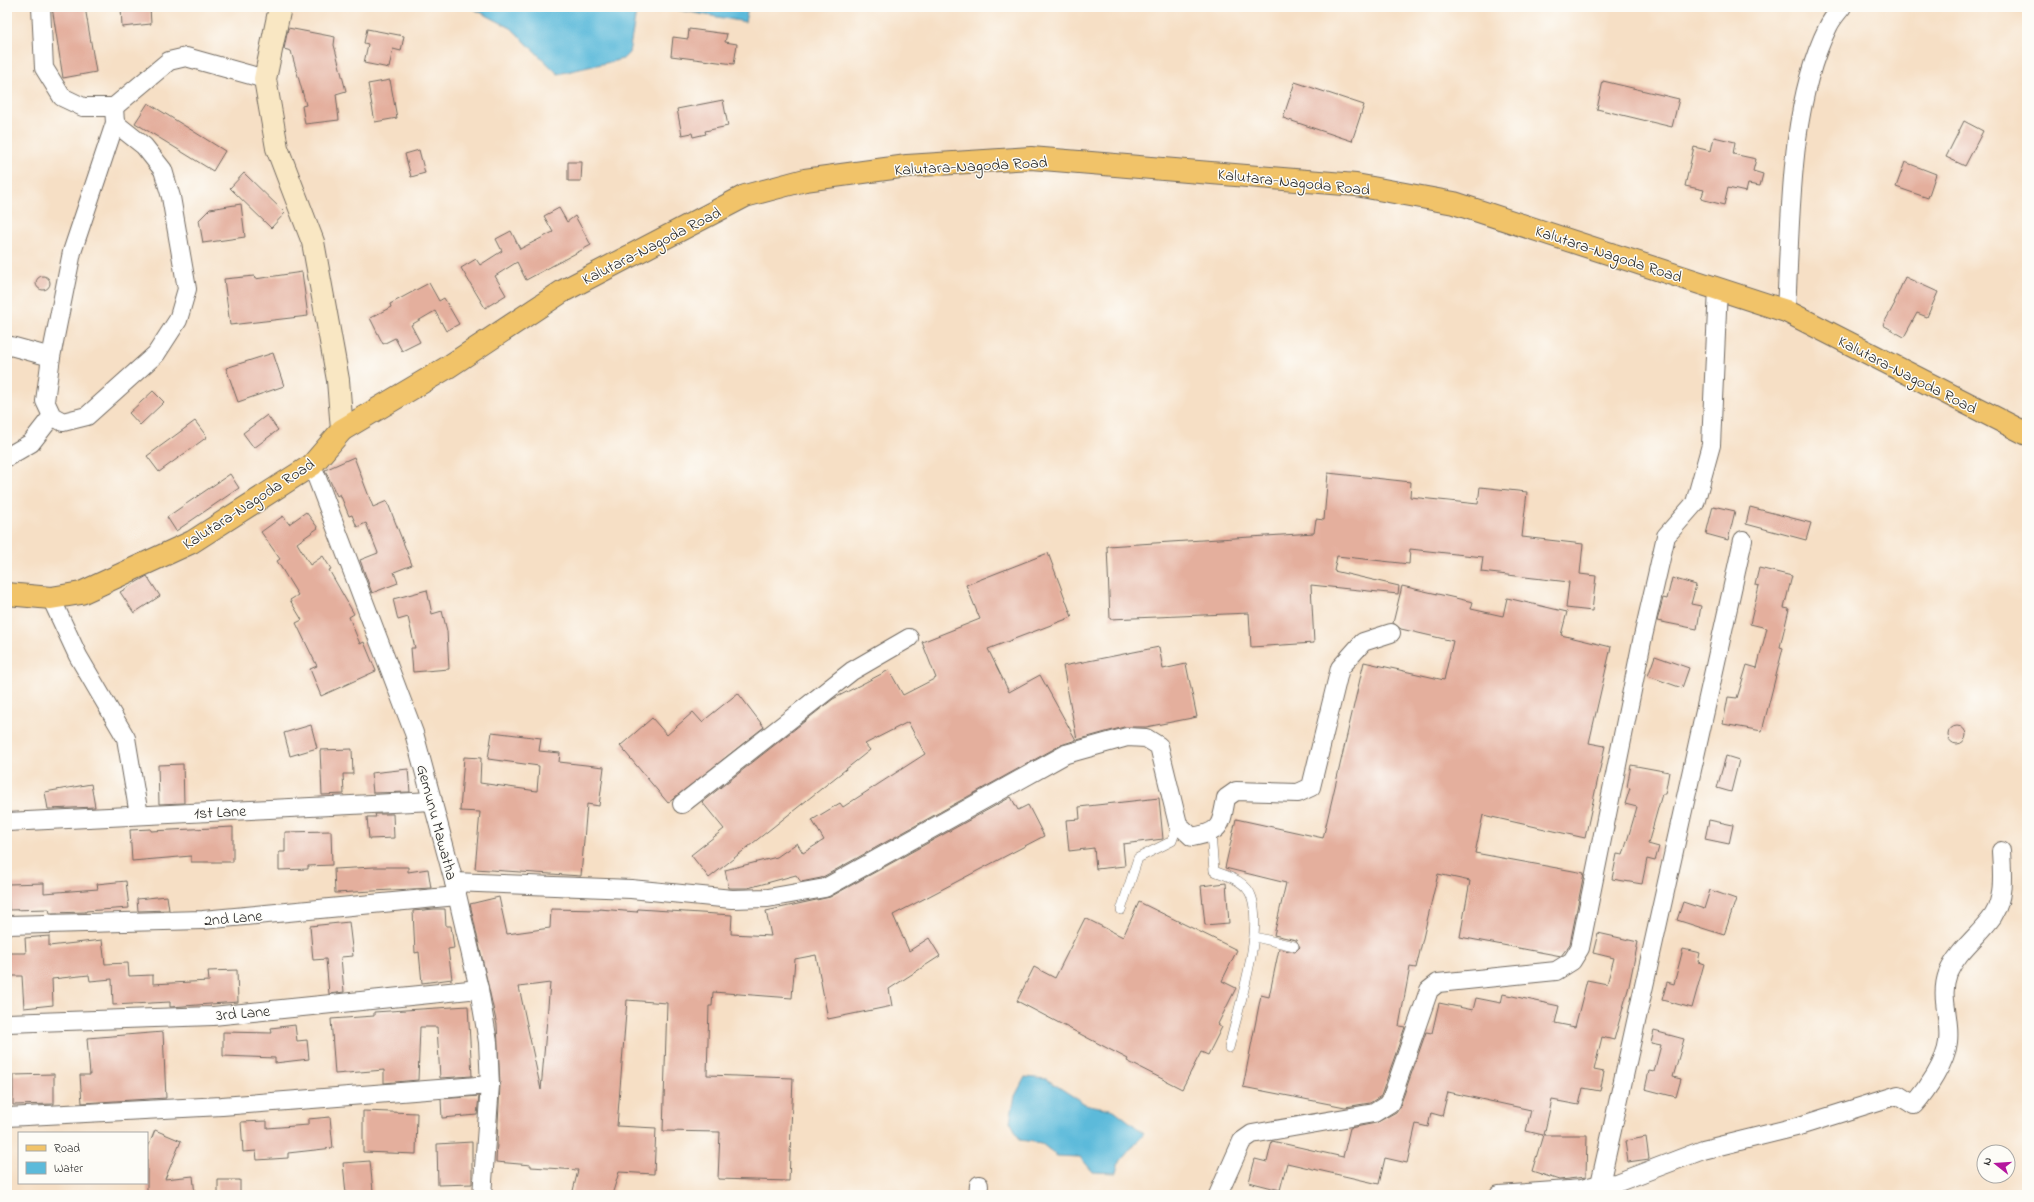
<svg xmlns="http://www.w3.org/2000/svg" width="2034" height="1202" font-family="'Indie Flower',sans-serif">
<rect width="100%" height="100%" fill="#fdfcf7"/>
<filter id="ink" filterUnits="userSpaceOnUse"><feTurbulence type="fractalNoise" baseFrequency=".025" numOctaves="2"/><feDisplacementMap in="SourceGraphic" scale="8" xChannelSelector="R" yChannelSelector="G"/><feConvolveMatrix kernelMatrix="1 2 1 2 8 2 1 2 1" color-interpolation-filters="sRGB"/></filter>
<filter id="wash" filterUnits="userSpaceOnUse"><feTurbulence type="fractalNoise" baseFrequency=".012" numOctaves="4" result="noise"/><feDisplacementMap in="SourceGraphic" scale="16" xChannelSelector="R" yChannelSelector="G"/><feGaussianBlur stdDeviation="0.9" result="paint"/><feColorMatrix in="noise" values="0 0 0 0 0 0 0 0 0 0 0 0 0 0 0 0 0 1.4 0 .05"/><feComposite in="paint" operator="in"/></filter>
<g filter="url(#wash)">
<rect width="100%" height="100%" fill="#f6dfc5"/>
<!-- water -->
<g fill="#5cbada" stroke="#447282">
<polygon points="470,7 637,7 629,53 623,59 558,74 511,28"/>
<polygon points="662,7 748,7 745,22"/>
<polygon points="1025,1077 1046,1079 1085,1104 1114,1110 1144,1133 1118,1164 1116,1173 1093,1172 1080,1157 1057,1156 1041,1143 1020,1140 1010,1121 1015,1096"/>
</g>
<g id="blocks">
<!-- building -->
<g fill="#e4af9d" fill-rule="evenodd">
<polygon points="52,7 85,7 96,72 63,78"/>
<polygon points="121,7 150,7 151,24 122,27"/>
<polygon points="288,28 335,37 334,45 346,91 336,94 339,120 305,124 302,106 306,105 291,51 284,49"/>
<polygon points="367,29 404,36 401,51 393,49 389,68 364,63 368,44 364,43"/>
<polygon points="689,29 727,34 725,42 737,44 734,64 671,56 673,37 688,39"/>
<polygon points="390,80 397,118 375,122 368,84"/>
<polygon points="1603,81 1679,99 1672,127 1597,109"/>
<polygon points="1295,82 1364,105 1352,141 1283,118"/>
<polygon points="723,100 728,126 705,131 706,134 693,137 692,133 682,135 677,109"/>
<polygon points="148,103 225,151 213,171 135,123"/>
<polygon points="1964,121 1983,131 1965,166 1946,157"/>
<polygon points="1714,137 1735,142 1733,154 1756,159 1753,171 1763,174 1760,186 1748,184 1746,192 1728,188 1724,205 1701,199 1704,190 1685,186 1694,147 1711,151"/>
<polygon points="419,150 425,173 411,177 405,154"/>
<polygon points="568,162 582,162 581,181 568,181"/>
<polygon points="1905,162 1936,174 1928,198 1896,187"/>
<polygon points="244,173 285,213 271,228 230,188"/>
<polygon points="241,204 245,237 203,243 199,220 210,209"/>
<polygon points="559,208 567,222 575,216 591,245 526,280 517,262 495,276 506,295 485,308 461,268 476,259 480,265 502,251 496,239 511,231 520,249 553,232 544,216"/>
<polygon points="302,272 308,316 230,325 224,279 254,276 255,279"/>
<circle cx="43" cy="283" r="7"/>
<polygon points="1905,277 1938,292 1927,317 1917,313 1904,337 1883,325 1895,303 1894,303"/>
<polygon points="429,283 439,301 444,298 459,324 446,331 435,311 411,325 420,342 402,351 395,338 383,344 370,318 391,307 390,304"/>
<polygon points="273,353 284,386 238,402 226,368"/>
<polygon points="153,391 164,402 140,425 129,413"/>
<polygon points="267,415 278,430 254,448 243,433"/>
<polygon points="195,421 207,437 159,472 147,456"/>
<polygon points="354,457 373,507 387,501 412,565 394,572 398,583 372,593 360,560 378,553 366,523 357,527 352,515 349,516 340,494 337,496 325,470"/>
<polygon points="1328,473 1411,482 1410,497 1478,504 1480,487 1527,492 1522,537 1583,544 1580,574 1596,576 1592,611 1566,608 1569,582 1481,572 1483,557 1410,549 1409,564 1337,556 1334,571 1399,586 1398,594 1311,585 1314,643 1251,647 1249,613 1110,619 1107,546 1314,533 1316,519 1324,520"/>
<polygon points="230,474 239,488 176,531 167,517"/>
<polygon points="1713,506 1735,511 1728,540 1706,534"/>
<polygon points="1750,507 1811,523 1806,540 1746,524"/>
<polygon points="306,512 318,528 297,543 310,565 323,556 331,569 329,570 354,614 349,617 360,644 364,642 376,671 321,696 310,669 317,666 296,623 302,620 290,600 298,595 277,561 280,559 261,532 283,516 289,524"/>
<polygon points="1048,553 1072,617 988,649 1009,692 1040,675 1076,740 1061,745 821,878 801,882 796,875 748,888 729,888 725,870 777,857 797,843 803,853 824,840 812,820 840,803 843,807 925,754 908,722 865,744 870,750 709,878 691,855 724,829 702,802 833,699 864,683 889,670 903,695 936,678 922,642 980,619 966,585"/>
<polygon points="1759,568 1792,576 1784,608 1789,609 1780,647 1783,648 1762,731 1723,724 1728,697 1737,698 1747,665 1757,668 1767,628 1750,624 1759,586 1755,585"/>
<polygon points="147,576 160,596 134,613 120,592"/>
<polygon points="1672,578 1696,585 1691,604 1701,606 1697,629 1657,621 1663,598 1667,599"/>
<polygon points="1402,586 1473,602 1471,609 1503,616 1507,598 1567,612 1561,635 1611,647 1589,743 1605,746 1585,838 1483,815 1475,853 1584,873 1570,944 1561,956 1460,937 1470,881 1438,874 1416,968 1410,967 1399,1026 1405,1027 1381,1096 1370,1103 1345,1107 1243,1087 1261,995 1269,997 1279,949 1295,952 1300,947 1296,940 1274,935 1286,883 1225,868 1236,819 1323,838 1364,662 1444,680 1453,641 1401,629 1393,623"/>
<polygon points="427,590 432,614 442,611 447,631 449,669 413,672 411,648 415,648 408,617 398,620 393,599"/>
<polygon points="1159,647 1163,669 1186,664 1197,717 1146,727 1124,727 1077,740 1063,666"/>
<polygon points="1655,656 1689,668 1682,688 1648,676"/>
<polygon points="738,693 764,727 668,803 620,746 652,718 667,735 693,712 702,722"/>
<polygon points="311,725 317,748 290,756 284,733"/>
<circle cx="1957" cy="735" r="9"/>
<polygon points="492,732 541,738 539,751 560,753 559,762 604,767 599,806 587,804 581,876 475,869 480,812 460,811 464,757 481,758 480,783 537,791 539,766 488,759"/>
<polygon points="352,749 353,774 343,774 344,794 322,795 320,750"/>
<polygon points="1726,756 1739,760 1731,792 1717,788"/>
<polygon points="183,764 184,803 159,804 158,765"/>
<polygon points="1631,765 1669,772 1665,794 1662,794 1648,844 1659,847 1655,861 1647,859 1642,884 1612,879 1617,854 1623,855 1637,807 1625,804 1630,788 1627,787"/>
<polygon points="408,769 410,792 373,793 371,773"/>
<polygon points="91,784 95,807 48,809 45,792"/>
<path d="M1011,797L1018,810L1028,805L1044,836L893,915L909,951L929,938L940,956L889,989L892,1006L828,1019L816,955L795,959L792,998L713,992L712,1006H709L707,1075L793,1078L789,1181L718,1179L720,1132L663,1131L667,1003L627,1000L617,1126L656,1128L654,1174L619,1172L612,1195H572L578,1170L531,1167V1165L496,1162L500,1085L497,1025L470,904L499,897L507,934L550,928L551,909L599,910V909L637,912L638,909L732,915L731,934L771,936L766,911L830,897ZM550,983L541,1090L519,987Z"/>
<polygon points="1159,798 1163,839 1123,844 1125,866 1096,869 1094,848 1069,851 1066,820 1080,819 1079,807"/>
<polygon points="375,814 393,814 394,838 369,839 367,817 376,817"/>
<polygon points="1709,820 1733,825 1729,844 1705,839"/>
<polygon points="233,827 233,862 191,862 191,856 132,861 130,830 151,829 151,831"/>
<polygon points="331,831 332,865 308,866 308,869 279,870 279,852 285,852 285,832"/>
<polygon points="374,867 408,867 408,872 428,869 431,888 335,893 334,869"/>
<polygon points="126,881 129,908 86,911 86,912 50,913 49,909 9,910 8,884 44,883 44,893 98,889 97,884"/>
<polygon points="1226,883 1229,923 1205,925 1201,886"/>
<polygon points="1710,890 1736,899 1724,935 1677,920 1683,902 1704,909"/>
<polygon points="167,896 169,910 138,911 137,899"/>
<polygon points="1139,902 1237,950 1222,981 1236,988 1218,1024 1222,1027 1208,1055 1201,1052 1182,1089 1127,1061 1128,1059 1017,1001 1034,967 1055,978 1085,918 1123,937"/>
<polygon points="434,909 445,909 446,926 451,926 454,948 448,949 452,979 422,983 419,952 415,953 413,911"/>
<polygon points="349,922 353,956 341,957 344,992 329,994 326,959 313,960 310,926"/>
<polygon points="1598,933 1638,942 1629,986 1614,1040 1602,1037 1594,1070 1604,1072 1600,1091 1583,1088 1579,1105 1552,1100 1544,1135 1587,1135 1586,1177 1559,1180 1532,1171 1543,1135 1526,1131 1531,1110 1448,1092 1442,1116 1431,1113 1428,1127 1416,1124 1407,1163 1385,1158 1379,1184 1287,1163 1280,1190 1249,1182 1255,1159 1267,1162 1272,1141 1343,1157 1350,1128 1376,1123 1396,1112 1400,1106 1426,1032 1432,1033 1439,1003 1473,1010 1476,998 1501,1003 1503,994 1559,1006 1555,1023 1575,1027 1587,980 1607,984 1614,958 1593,953"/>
<polygon points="49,936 49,946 102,940 105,964 128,963 129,976 153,975 153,984 209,981 208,971 237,970 238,1002 170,1007 170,1002 113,1005 112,979 90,981 89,975 52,979 53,1005 24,1008 22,976 7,976 7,953 26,953 25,938"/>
<polygon points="1683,949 1700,953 1698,962 1704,964 1692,1008 1662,1000 1667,982 1674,984"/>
<polygon points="468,1006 472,1076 440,1078 437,1027 420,1027 418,1080 384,1083 384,1070 335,1074 331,1019 374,1016 374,1012"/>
<polygon points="295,1025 297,1041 307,1040 309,1059 275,1063 275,1058 223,1056 223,1032 272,1033 271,1028"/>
<polygon points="1654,1031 1684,1039 1673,1077 1681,1079 1676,1097 1645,1089 1649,1071 1654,1072 1661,1045 1651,1043"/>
<polygon points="163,1032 166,1098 82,1103 80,1075 90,1075 87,1038"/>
<polygon points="54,1074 54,1104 13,1105 13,1075"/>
<polygon points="479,1096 477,1115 442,1118 441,1099"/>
<polygon points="363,1111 417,1113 416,1154 363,1152"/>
<polygon points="330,1117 333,1148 288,1153 288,1158 257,1160 256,1151 243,1152 241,1122 267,1121 267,1128 308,1125 308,1119"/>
<polygon points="155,1130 181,1141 165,1179 193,1176 195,1195 147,1195 147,1150"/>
<polygon points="1646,1137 1649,1159 1628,1162 1625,1141"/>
<polygon points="472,1142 472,1184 438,1185 437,1144"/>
<polygon points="370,1161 373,1191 346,1194 343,1163"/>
<rect x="218" y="1180" width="22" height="15"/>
</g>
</g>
</g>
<g filter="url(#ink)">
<use href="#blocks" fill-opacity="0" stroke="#726a61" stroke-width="1"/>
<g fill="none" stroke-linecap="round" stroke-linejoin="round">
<!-- lane casing -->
<g stroke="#726a61" stroke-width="10">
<g id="lane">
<path d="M1211,834L1214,871C1228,876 1247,881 1252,898C1263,935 1238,1009 1229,1048"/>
<polyline points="1121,910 1138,858 1172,841 1178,824"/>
<polyline points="1255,937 1294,946"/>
</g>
</g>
<!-- street casing -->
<g stroke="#726a61" stroke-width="20">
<g id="street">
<polyline points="41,7 44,68 62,97 83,107 114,107 169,61 186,57 265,79"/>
<polyline points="114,107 115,123 144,146 163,170 171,197 187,289 178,320 156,354 87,416 63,422 52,416 45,401 51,357 72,252 115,123"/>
<path d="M1786,311C1791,222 1788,107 1828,27C1831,20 1837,13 1842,7"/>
<polyline points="7,345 51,357"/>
<polyline points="7,457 31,443 52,416"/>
<polyline points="312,465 414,733 454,882 479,989 488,1042 490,1085 482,1195"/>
<polyline points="51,598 78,656 126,738 139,815"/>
<polyline points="682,804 852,671 909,638"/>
<polyline points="7,822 433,801"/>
<path d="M454,882L631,889L732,899L768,898L825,888L1066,754L1127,737L1146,738L1159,746L1178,824L1192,837C1222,832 1221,825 1226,798L1236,791L1298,793L1311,787L1340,668L1363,642L1391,633"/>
<polyline points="7,925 203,920 457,896"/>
<polyline points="7,1023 213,1016 479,989"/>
<polyline points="7,1117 222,1106 490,1085"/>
<polyline points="1600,1184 1743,540"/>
<polyline points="978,1195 979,1185"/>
<polyline points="1218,1195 1242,1141 1252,1134 1374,1113 1390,1103 1429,990 1438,983 1556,971 1572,961 1580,948 1642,641 1666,536 1695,503 1711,445 1718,288"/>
<path d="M1499,1195L1582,1189L1600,1184L1616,1183L1703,1150L1796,1127L1898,1095L1914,1105C1927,1090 1946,1062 1948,1042C1951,1018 1939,997 1948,973C1958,950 1979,936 1993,916C2005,897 2002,871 2001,851"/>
</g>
</g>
<!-- secondary casing -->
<g stroke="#726a61" stroke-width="24">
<polyline id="secondary" points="280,7 265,79 277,148 313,242 338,380 342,430"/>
</g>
<!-- primary casing -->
<g stroke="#726a61" stroke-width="24">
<polyline id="primary" points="7,594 51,598 81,593 192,542 312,465 342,430 448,367 563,291 745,196 805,180 907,166 1031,158 1356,185 1454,203 1786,311 2027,434"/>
</g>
<!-- lane -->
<use href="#lane" stroke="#fff" stroke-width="9"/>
<!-- street -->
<use href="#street" stroke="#fff" stroke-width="18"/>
<!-- secondary -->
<use href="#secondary" stroke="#f9e7c3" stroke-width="22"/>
<!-- primary -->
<use href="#primary" stroke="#f1c369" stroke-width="22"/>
</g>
</g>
<g text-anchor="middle" stroke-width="3" stroke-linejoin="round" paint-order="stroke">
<!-- street labels -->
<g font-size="16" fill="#2b2b2b" stroke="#fdfcf7">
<text transform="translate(971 165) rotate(-3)" y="6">Kalutara-Nagoda Road</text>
<text transform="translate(1294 181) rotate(6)" y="6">Kalutara-Nagoda Road</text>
<text transform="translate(651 245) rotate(-27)" y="6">Kalutara-Nagoda Road</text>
<text transform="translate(1609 253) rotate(18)" y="6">Kalutara-Nagoda Road</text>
<text transform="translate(1908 374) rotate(27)" y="6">Kalutara-Nagoda Road</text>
<text transform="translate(248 503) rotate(-33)" y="6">Kalutara-Nagoda Road</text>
<text transform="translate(220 811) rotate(-3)" y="6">1st Lane</text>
<text transform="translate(438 822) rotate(75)" y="6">Gemunu Mawatha</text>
<text transform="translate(233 917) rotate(-5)" y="6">2nd Lane</text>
<text transform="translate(243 1012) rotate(-5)" y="6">3rd Lane</text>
</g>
</g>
<!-- margin -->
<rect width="2034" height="1202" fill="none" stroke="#fdfcf7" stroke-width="24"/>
<!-- legend -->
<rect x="18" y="1132" width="130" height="52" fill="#fdfcf7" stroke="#a9a8a5"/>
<rect x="26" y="1145" width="20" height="6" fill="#f1c369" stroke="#a9a8a5"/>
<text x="54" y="1152" font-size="12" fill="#2b2b2b">Road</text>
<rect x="26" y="1162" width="20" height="12" fill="#5cbada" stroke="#a9a8a5"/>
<text x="54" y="1172" font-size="12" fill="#2b2b2b">Water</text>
<!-- north arrow -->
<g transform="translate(1996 1164) rotate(287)"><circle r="19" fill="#fdfcf7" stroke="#a9a8a5"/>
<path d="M0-3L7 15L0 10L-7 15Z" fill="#b5179e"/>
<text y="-6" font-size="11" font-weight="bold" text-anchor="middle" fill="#2b2b2b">N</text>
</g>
</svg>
